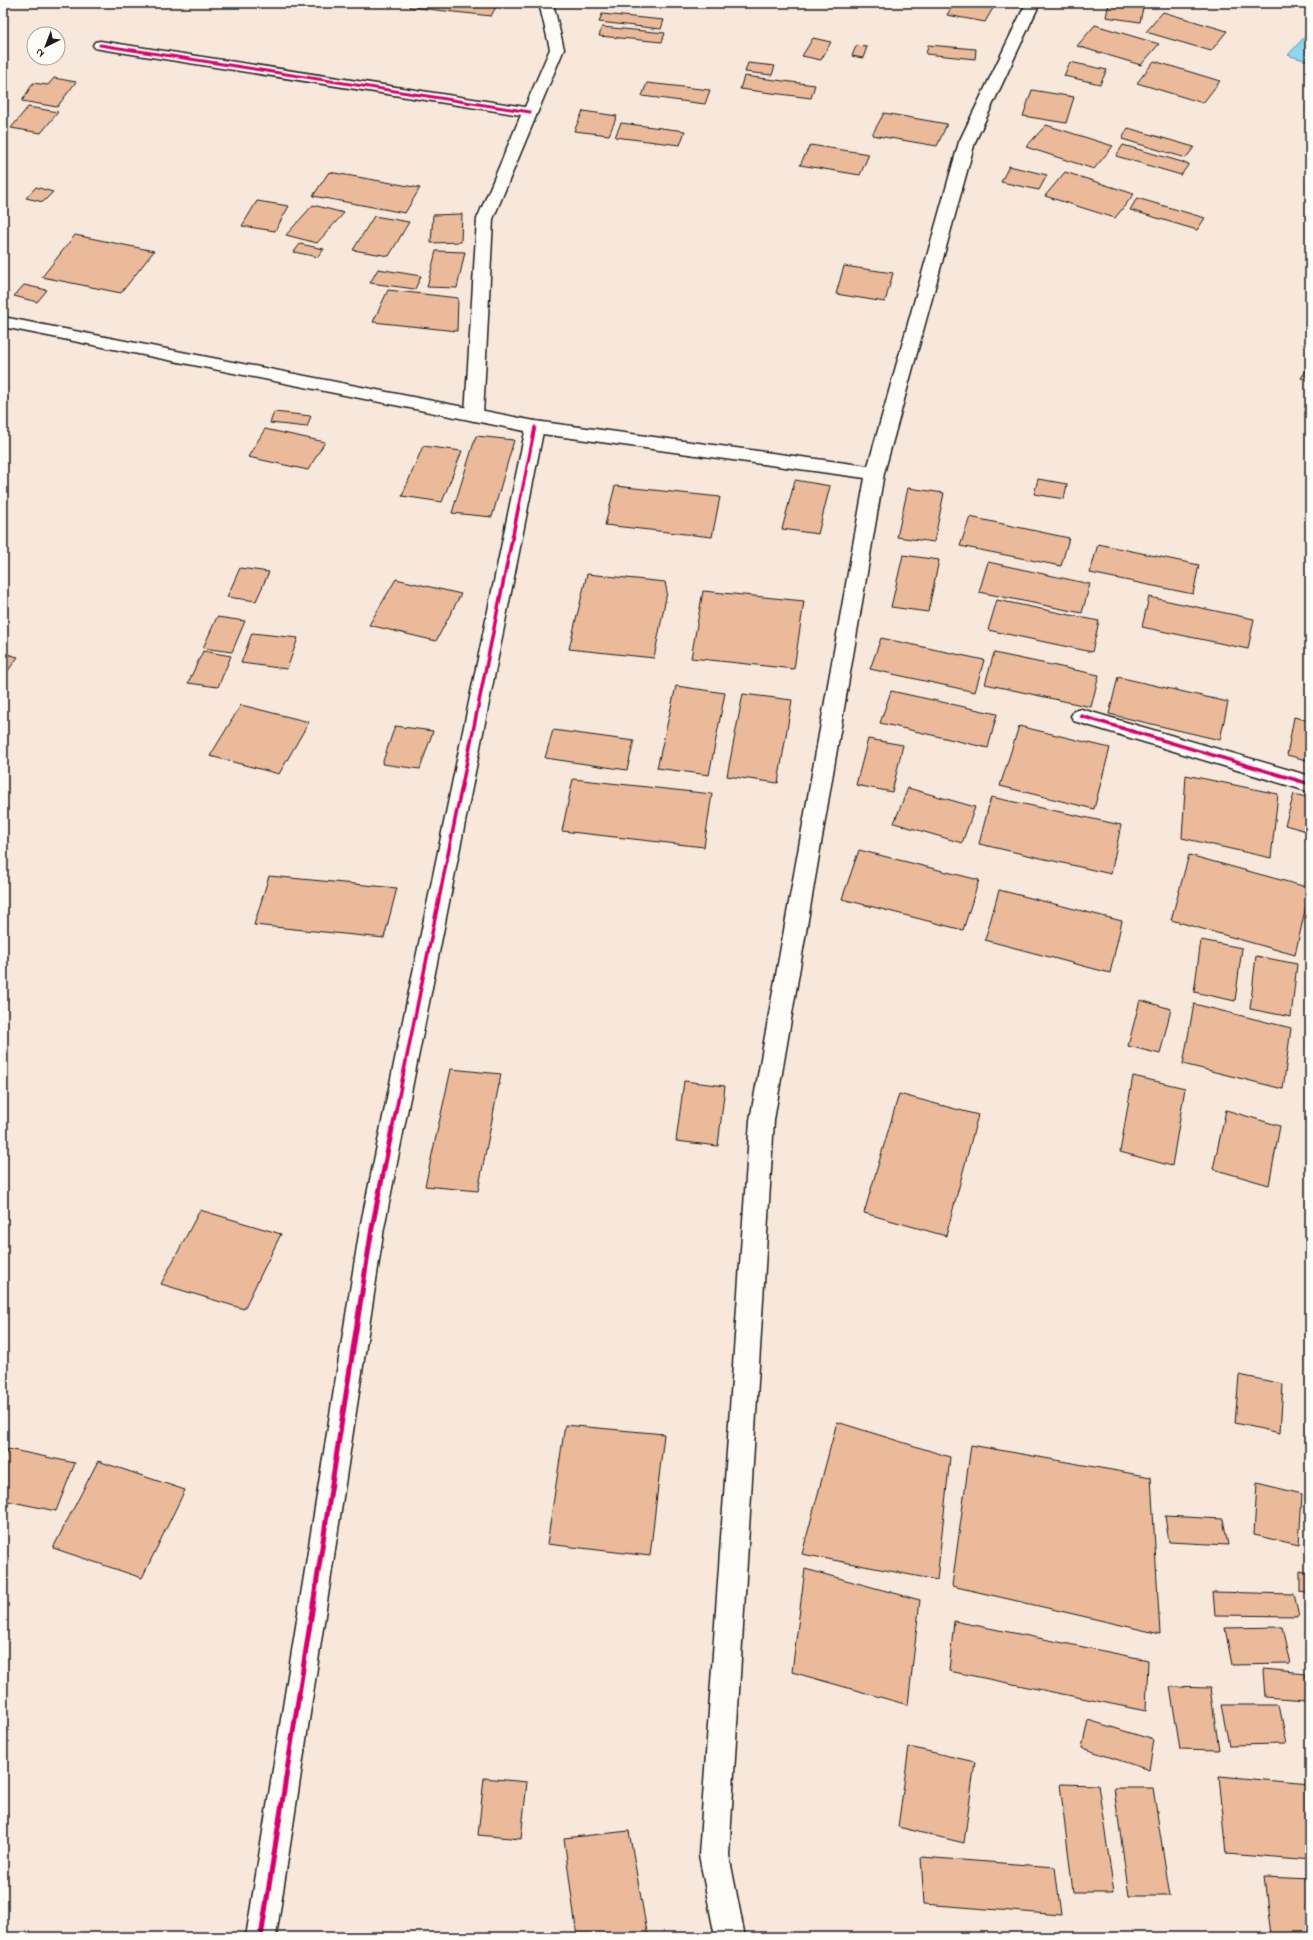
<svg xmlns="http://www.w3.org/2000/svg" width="1313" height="1940" font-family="'Indie Flower',sans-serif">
<rect width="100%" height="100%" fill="#f7e8db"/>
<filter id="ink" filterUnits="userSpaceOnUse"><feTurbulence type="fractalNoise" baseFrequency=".025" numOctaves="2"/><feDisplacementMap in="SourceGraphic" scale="8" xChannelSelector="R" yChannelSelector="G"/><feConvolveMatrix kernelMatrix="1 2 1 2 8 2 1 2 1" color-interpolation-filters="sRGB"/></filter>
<g filter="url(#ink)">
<!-- water -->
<polygon fill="#8fd7f1" stroke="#618c9c" points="1310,31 1310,62 1288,55"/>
<!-- building -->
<g fill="#eaba9b" stroke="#1c1c1c">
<polygon points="411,3 498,3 491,16 409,7"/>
<polygon points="954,3 996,3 985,22 947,15"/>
<polygon points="1109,3 1144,3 1140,22 1106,17"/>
<polygon points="1163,12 1227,31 1211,51 1146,32"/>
<polygon points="602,14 664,20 661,29 599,22"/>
<polygon points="1095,25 1159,44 1141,65 1077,46"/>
<polygon points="602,27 665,33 662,42 599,36"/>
<polygon points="813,38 831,42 821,60 802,56"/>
<polygon points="928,45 976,49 975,59 926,54"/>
<polygon points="856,46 867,47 863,58 852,56"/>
<polygon points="1154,61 1220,81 1203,103 1137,83"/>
<polygon points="1070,62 1107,70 1100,84 1064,76"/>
<polygon points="748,63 775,66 772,75 745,72"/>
<polygon points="744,76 815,85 811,98 740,89"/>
<polygon points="54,78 76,82 57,107 22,101 33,83 48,85"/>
<polygon points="647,83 710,90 705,104 642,96"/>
<polygon points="1032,90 1074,97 1066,123 1023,116"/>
<polygon points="28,107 58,112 41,133 11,128"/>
<polygon points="583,111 617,116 609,135 574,131"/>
<polygon points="884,113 947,124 937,146 872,135"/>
<polygon points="621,123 685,131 680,145 615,137"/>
<polygon points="1046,125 1113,146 1094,169 1026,147"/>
<polygon points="1128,128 1194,147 1186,158 1122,139"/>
<polygon points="810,145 869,154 860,175 800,165"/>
<polygon points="1123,145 1189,164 1181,175 1116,156"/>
<polygon points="1009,166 1047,175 1039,190 1001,182"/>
<polygon points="329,172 420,188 405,213 313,196"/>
<polygon points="1065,172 1134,194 1115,218 1045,196"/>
<polygon points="36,187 53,192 43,202 26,198"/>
<polygon points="1137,198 1205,218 1197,230 1130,210"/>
<polygon points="257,201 289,206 275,231 242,226"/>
<polygon points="313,205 344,213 317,243 286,235"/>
<polygon points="462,214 461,242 431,243 433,215"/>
<polygon points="374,216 409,222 389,256 353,250"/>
<polygon points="75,235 154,251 121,293 42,277"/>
<polygon points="300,244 324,249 318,257 294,252"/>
<polygon points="436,251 465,252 457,288 427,287"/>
<polygon points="844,266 893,273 885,302 836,294"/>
<polygon points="378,269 421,276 415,289 370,283"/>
<polygon points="24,285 47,290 37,302 14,296"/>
<polygon points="388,290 458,298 457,331 373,322"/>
<polygon points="1310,365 1310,381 1301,378"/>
<polygon points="274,412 311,416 307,427 270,423"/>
<polygon points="265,429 325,442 308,470 248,457"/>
<polygon points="476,436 514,440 492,517 452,513"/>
<polygon points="423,446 462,451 442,502 402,496"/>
<polygon points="1038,479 1067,484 1064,499 1034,494"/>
<polygon points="795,480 830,486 818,534 782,529"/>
<polygon points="615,486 720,497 712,537 605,525"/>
<polygon points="908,488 944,493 934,542 897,537"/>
<polygon points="970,517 1069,538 1061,566 960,546"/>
<polygon points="1098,544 1199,565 1193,594 1090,573"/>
<polygon points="903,555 939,560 928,612 891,607"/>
<polygon points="988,562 1090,584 1082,613 979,592"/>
<polygon points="240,568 269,572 256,601 227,597"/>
<polygon points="587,574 665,582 667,592 654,658 569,649"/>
<polygon points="396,579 461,594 436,641 369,625"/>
<polygon points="703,591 804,601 794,669 691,658"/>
<polygon points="1149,597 1254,619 1248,649 1142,627"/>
<polygon points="997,600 1099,621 1092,652 988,630"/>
<polygon points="217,617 245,621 232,652 203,648"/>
<polygon points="252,633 298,638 287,669 241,663"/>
<polygon points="881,638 984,660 975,692 870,669"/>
<polygon points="203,651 231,656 218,687 188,683"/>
<polygon points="3,653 18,657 4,676 3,676"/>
<polygon points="994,653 1099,675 1091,707 985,684"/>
<polygon points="1118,677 1228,702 1220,740 1109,714"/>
<polygon points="676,686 725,693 709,775 657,768"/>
<polygon points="891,691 997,714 988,748 880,723"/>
<polygon points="743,694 792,700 778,783 727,776"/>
<polygon points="241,705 309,722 279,774 210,756"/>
<polygon points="1294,717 1310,721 1310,761 1287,755"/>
<polygon points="395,726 433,731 420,769 382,764"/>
<polygon points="1019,726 1110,748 1094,809 1000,786"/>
<polygon points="553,730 634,741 627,770 545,758"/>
<polygon points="868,739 903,745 892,792 856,785"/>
<polygon points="1186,775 1278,794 1271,858 1182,838"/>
<polygon points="573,779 712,794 704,847 562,831"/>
<polygon points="908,788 975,807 962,843 894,823"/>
<polygon points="1294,794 1310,798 1310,832 1285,825"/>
<polygon points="991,797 1121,825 1111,874 979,844"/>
<polygon points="859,850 979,880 963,930 842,899"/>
<polygon points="1189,855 1310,888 1295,955 1171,920"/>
<polygon points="269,876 397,888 384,938 254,925"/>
<polygon points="999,890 1122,921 1110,973 985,940"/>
<polygon points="1201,940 1242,948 1235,1001 1194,992"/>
<polygon points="1256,956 1297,964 1291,1017 1250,1009"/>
<polygon points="1140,1000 1171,1009 1160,1054 1128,1046"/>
<polygon points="1194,1004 1291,1028 1283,1089 1183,1064"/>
<polygon points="451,1069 501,1074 478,1191 425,1186"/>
<polygon points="1133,1076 1185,1088 1172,1166 1120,1152"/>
<polygon points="684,1081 725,1086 718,1146 676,1141"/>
<polygon points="899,1094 978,1115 946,1236 864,1213"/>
<polygon points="1226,1110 1280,1126 1269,1185 1213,1169"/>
<polygon points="200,1210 281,1234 244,1309 161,1284"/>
<polygon points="1239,1375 1283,1384 1280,1433 1235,1423"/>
<polygon points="1308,1399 1310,1399 1310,1449 1306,1448"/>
<polygon points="837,1422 950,1457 937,1580 802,1554"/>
<polygon points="565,1425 664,1434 650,1556 547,1544"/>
<polygon points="971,1445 1151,1477 1160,1634 952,1586"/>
<polygon points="8,1449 75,1463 56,1511 3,1500 3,1462"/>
<polygon points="98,1461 185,1490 142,1578 53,1548"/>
<polygon points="1257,1483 1302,1494 1299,1545 1254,1535"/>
<polygon points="1165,1516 1223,1519 1228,1545 1169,1542"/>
<polygon points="805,1569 920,1600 908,1705 792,1672"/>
<polygon points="1300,1571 1310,1573 1310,1594 1300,1592"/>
<polygon points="1213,1592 1294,1594 1299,1616 1215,1615"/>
<polygon points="954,1621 1148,1660 1146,1711 949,1671"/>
<polygon points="1282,1627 1290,1664 1232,1665 1225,1628"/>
<polygon points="1263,1670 1306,1674 1308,1700 1265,1697"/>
<polygon points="1170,1687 1210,1688 1219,1750 1180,1749"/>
<polygon points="1221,1705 1279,1705 1287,1744 1229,1745"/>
<polygon points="1088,1720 1154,1740 1149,1770 1082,1748"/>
<polygon points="909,1747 975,1762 964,1843 898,1827"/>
<polygon points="1219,1776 1310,1784 1310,1861 1227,1854"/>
<polygon points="484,1778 527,1782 521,1839 478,1835"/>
<polygon points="1060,1784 1098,1785 1114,1892 1073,1892"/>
<polygon points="1114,1788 1153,1788 1170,1896 1129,1896"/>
<polygon points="629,1831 648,1937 577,1937 564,1838"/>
<polygon points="921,1857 1055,1867 1061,1915 924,1904"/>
<polygon points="1265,1877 1310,1879 1310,1935 1272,1934"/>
</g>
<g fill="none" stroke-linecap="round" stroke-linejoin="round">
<!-- minor casing -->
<g stroke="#1c1c1c" stroke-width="3">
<g id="minor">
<polygon points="539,3 553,3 564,49 493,219 483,415 480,419 474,421 468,419 465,415 477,219 521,115 100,49 95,48 93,45 95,42 100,41 525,107 550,49"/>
<polygon points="535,421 541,423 544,427 384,1228 276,1937 246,1937 360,1228 526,427 529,423"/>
<polygon points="1081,709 1310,776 1310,792 1074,721 1071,716 1074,711"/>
</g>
</g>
<!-- secondary casing -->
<g stroke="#1c1c1c" stroke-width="3">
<polygon id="secondary" points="1026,3 1040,3 975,142 884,473 774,1120 729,1855 745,1937 715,1937 699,1855 750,1120 865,478 535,433 3,327 3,317 535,421 868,466 959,142"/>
</g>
<!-- minor -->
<use href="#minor" fill="#fdfcf7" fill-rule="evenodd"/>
<!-- secondary -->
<use href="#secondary" fill="#fdfcf7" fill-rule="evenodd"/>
<!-- cycleway-far2 casing -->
<g stroke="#fdfcf7" stroke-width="5">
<g id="cycleway-far2">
<polyline points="100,45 530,112"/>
<polyline points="521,496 535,427"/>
</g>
</g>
<!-- cycleway-far1 casing -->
<g stroke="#fdfcf7" stroke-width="6">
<g id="cycleway-far1">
<polyline points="1081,716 1310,784"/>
<polyline points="392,1130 521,495"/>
</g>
</g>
<!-- cycleway casing -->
<g stroke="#fdfcf7" stroke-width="8">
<polyline id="cycleway" points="261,1937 372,1228 392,1129"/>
</g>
<!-- cycleway-far2 -->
<use href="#cycleway-far2" stroke="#d6006c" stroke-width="3"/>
<!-- cycleway-far1 -->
<use href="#cycleway-far1" stroke="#d6006c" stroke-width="3.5"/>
<!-- cycleway -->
<use href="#cycleway" stroke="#d6006c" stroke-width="5"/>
</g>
</g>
<!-- margin -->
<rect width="1313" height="1940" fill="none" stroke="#fdfcf7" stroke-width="16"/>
<rect x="8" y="8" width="1297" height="1924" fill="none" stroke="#1c1c1c" stroke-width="1.5" filter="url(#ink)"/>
<!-- north arrow -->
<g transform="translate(46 46) rotate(222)"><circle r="19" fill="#fdfcf7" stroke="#a3a29f"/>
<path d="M0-3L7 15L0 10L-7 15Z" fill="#1c1c1c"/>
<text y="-6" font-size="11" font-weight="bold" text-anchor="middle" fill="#1c1c1c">N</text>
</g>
</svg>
